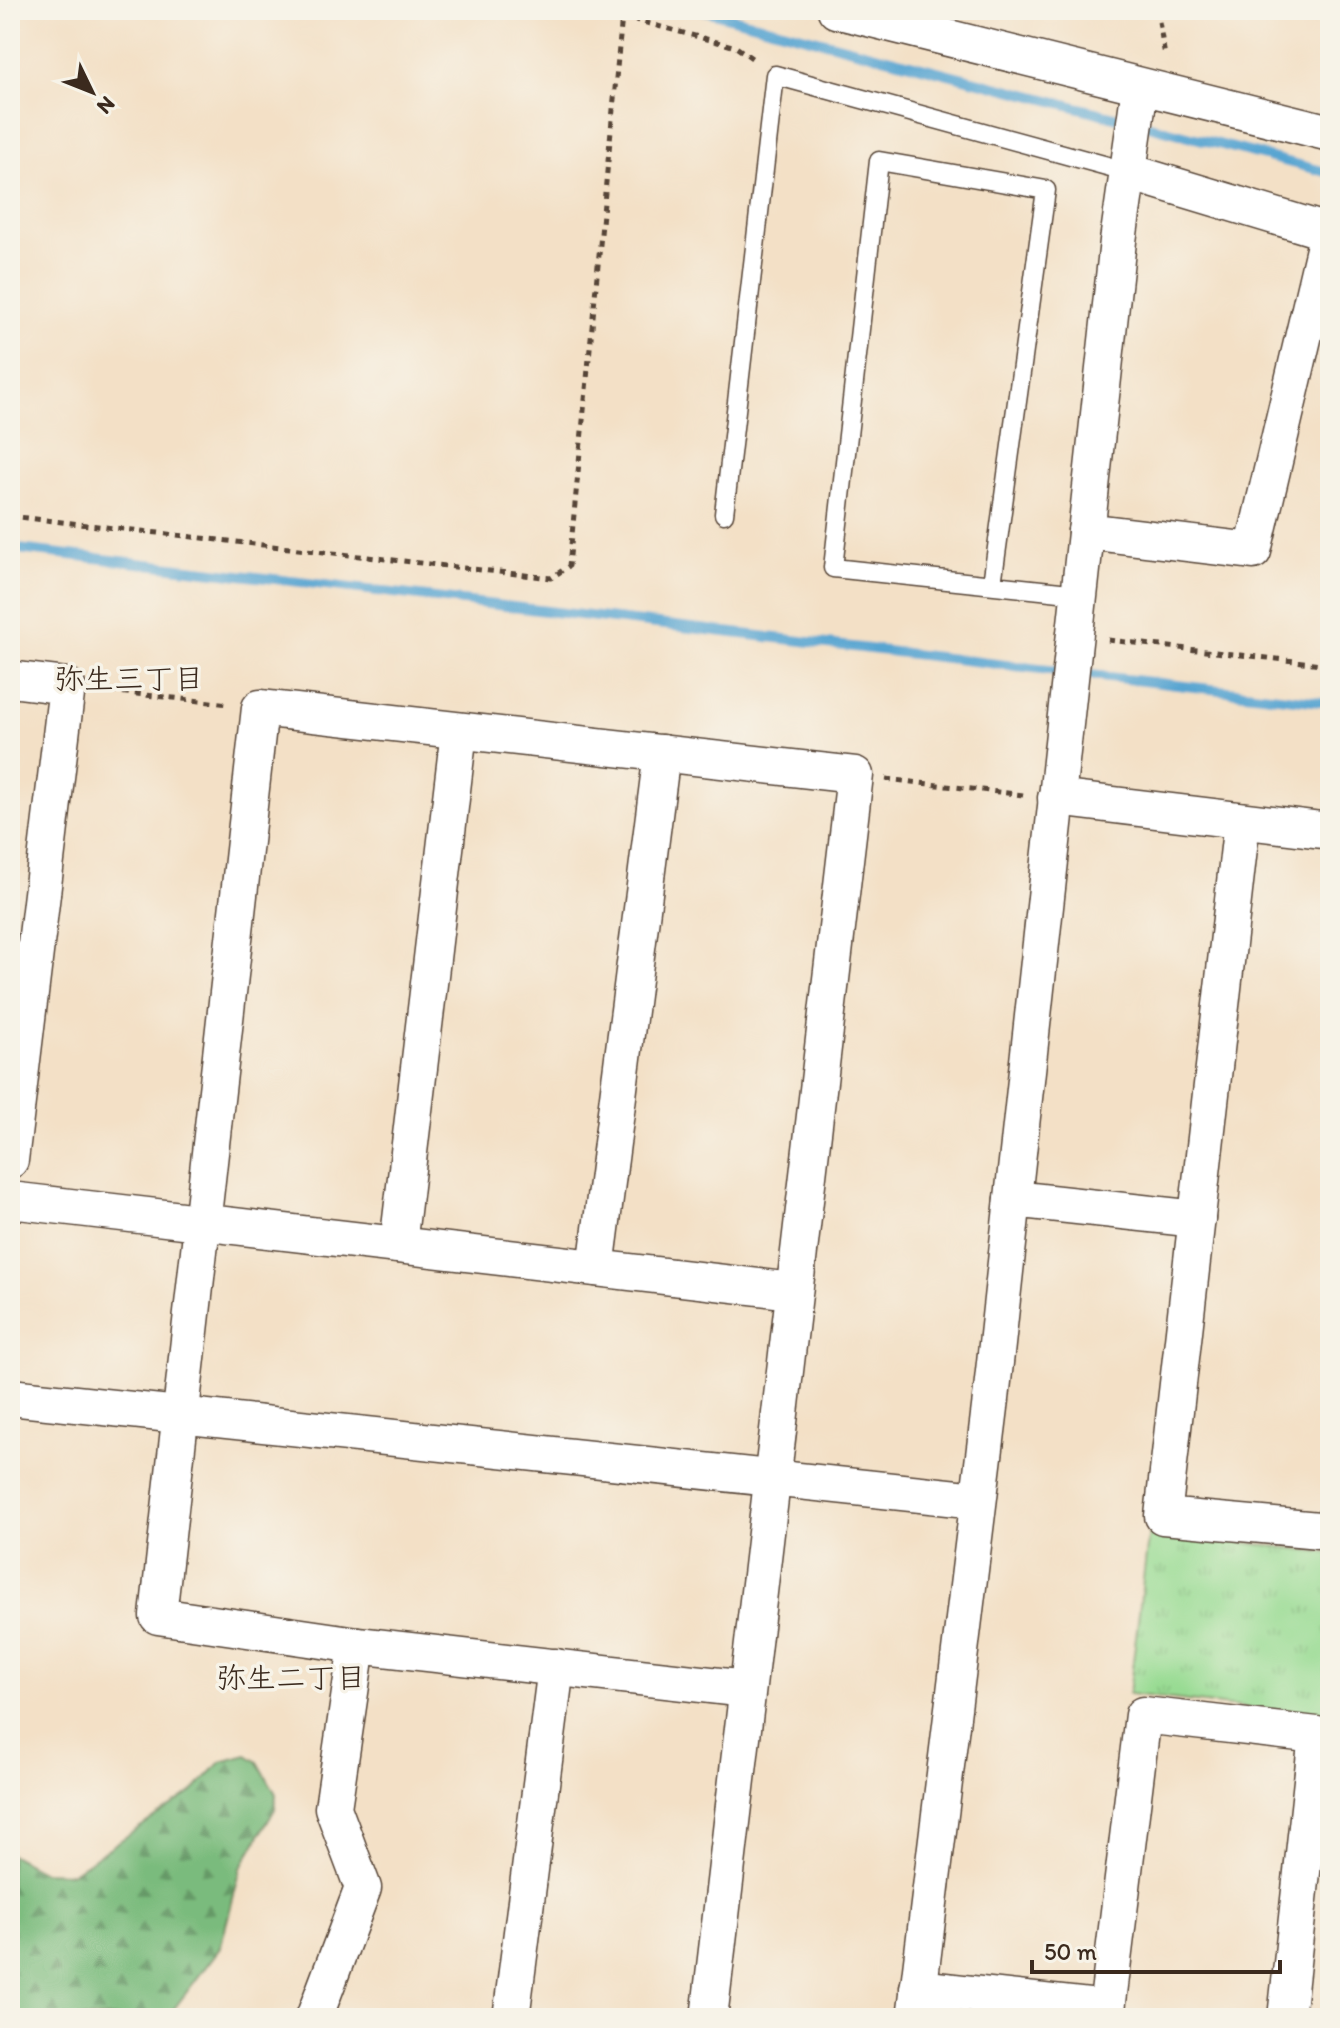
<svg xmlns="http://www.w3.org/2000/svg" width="1340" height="2028" font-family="Itim,'Klee One',sans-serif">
<defs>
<pattern id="grass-tufts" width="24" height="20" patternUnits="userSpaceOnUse" patternTransform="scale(2)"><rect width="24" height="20" fill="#98db93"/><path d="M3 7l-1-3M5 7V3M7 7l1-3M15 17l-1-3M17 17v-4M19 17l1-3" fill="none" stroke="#84bc7e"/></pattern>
<pattern id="forest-firs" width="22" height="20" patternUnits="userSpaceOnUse" patternTransform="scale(2)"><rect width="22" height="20" fill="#7abb7d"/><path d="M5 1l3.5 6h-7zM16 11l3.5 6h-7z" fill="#659866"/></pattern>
</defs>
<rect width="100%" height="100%" fill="#f7f3e8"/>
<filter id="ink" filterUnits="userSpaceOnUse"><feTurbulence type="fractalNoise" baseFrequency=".0125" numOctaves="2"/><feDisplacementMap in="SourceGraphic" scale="16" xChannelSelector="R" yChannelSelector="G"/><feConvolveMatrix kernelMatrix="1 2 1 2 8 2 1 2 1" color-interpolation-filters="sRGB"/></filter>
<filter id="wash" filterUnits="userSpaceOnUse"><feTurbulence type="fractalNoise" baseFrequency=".006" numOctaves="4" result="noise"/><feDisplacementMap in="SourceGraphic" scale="32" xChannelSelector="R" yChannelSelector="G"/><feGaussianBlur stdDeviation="1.8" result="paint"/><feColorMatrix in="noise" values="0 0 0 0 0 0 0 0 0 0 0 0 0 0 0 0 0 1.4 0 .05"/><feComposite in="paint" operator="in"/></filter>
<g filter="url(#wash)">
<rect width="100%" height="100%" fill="#f3e0c6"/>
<!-- grass -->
<polygon fill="url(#grass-tufts)" stroke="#6a8258" stroke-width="2" points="1149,1531 1330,1553 1330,1718 1129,1694"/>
<!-- forest -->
<polygon fill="url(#forest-firs)" stroke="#5a724e" stroke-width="2" points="247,1755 258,1762 276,1794 275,1809 241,1868 220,1948 167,2018 10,2018 10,1854 43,1872 72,1873 192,1792 221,1762"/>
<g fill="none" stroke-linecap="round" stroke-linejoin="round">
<!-- stream -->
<g stroke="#59a5d1" stroke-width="10">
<polyline points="702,10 1330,173"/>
<polyline points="10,548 1330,703"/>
</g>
</g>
</g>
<g filter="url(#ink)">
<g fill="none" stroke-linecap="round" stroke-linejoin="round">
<!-- lane casing -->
<g stroke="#574537" stroke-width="21">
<g id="lane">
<polyline points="724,514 775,75 1129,172"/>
<polyline points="992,584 1046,190 879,161 833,568 1079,594"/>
</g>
</g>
<!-- street casing -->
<g stroke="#574537" stroke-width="39">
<g id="street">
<polyline points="836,10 1330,133"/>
<polyline points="1086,531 1253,551 1328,232 1129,172"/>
<polyline points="10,679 67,686 10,1160"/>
<polyline points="1056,798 1330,831"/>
<polyline points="1242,821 1163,1516 1330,1531"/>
<polyline points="1013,1199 1197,1219"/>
<polyline points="10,1200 793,1291"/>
<polyline points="398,1245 459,731"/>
<polyline points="596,1268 662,753"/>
<polyline points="10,1397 977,1500"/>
<polyline points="357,1645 746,1689"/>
<polyline points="918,1988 1107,2009"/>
<polyline points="314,2018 363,1888 333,1808 357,1645 158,1616 260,708 855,775 709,2018"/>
<polyline points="511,2018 556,1667"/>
<polyline points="915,2018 991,1399 1118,241 1140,87"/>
<polyline points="1106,2018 1143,1715 1317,1735 1286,2018"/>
</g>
</g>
<!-- path -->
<g stroke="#574537" stroke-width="5" stroke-dasharray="6 6" stroke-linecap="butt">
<polyline points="598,10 736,47 756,61"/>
<polyline points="1157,10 1165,56"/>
<polyline points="10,516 551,578 569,566 622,16"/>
<polyline points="1108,640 1330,665"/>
<polyline points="99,690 229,704"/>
<polyline points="886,779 1024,795"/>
</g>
<!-- lane -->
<use href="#lane" stroke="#fff" stroke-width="18"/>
<!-- street -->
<use href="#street" stroke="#fff" stroke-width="36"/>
</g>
</g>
<g text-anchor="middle" stroke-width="7" stroke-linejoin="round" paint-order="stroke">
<!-- neighbourhood labels -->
<g font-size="30" fill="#3b2a1e" stroke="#f7f3e8">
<text x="129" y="689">弥生三丁目</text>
<text x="291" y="1688">弥生二丁目</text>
</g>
</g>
<!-- margin -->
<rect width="1340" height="2028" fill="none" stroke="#f7f3e8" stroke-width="40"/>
<!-- north arrow -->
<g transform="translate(92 92) rotate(133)" stroke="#f7f3e8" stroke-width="6" paint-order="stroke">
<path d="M0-6L14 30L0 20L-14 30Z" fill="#3b2a1e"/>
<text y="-12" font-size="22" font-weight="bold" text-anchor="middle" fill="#3b2a1e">N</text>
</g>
<!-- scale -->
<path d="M1032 1960v12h248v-12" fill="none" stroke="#3b2a1e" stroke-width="4"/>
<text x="1044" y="1960" font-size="24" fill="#3b2a1e" stroke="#f7f3e8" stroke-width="6" paint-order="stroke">50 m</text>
</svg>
